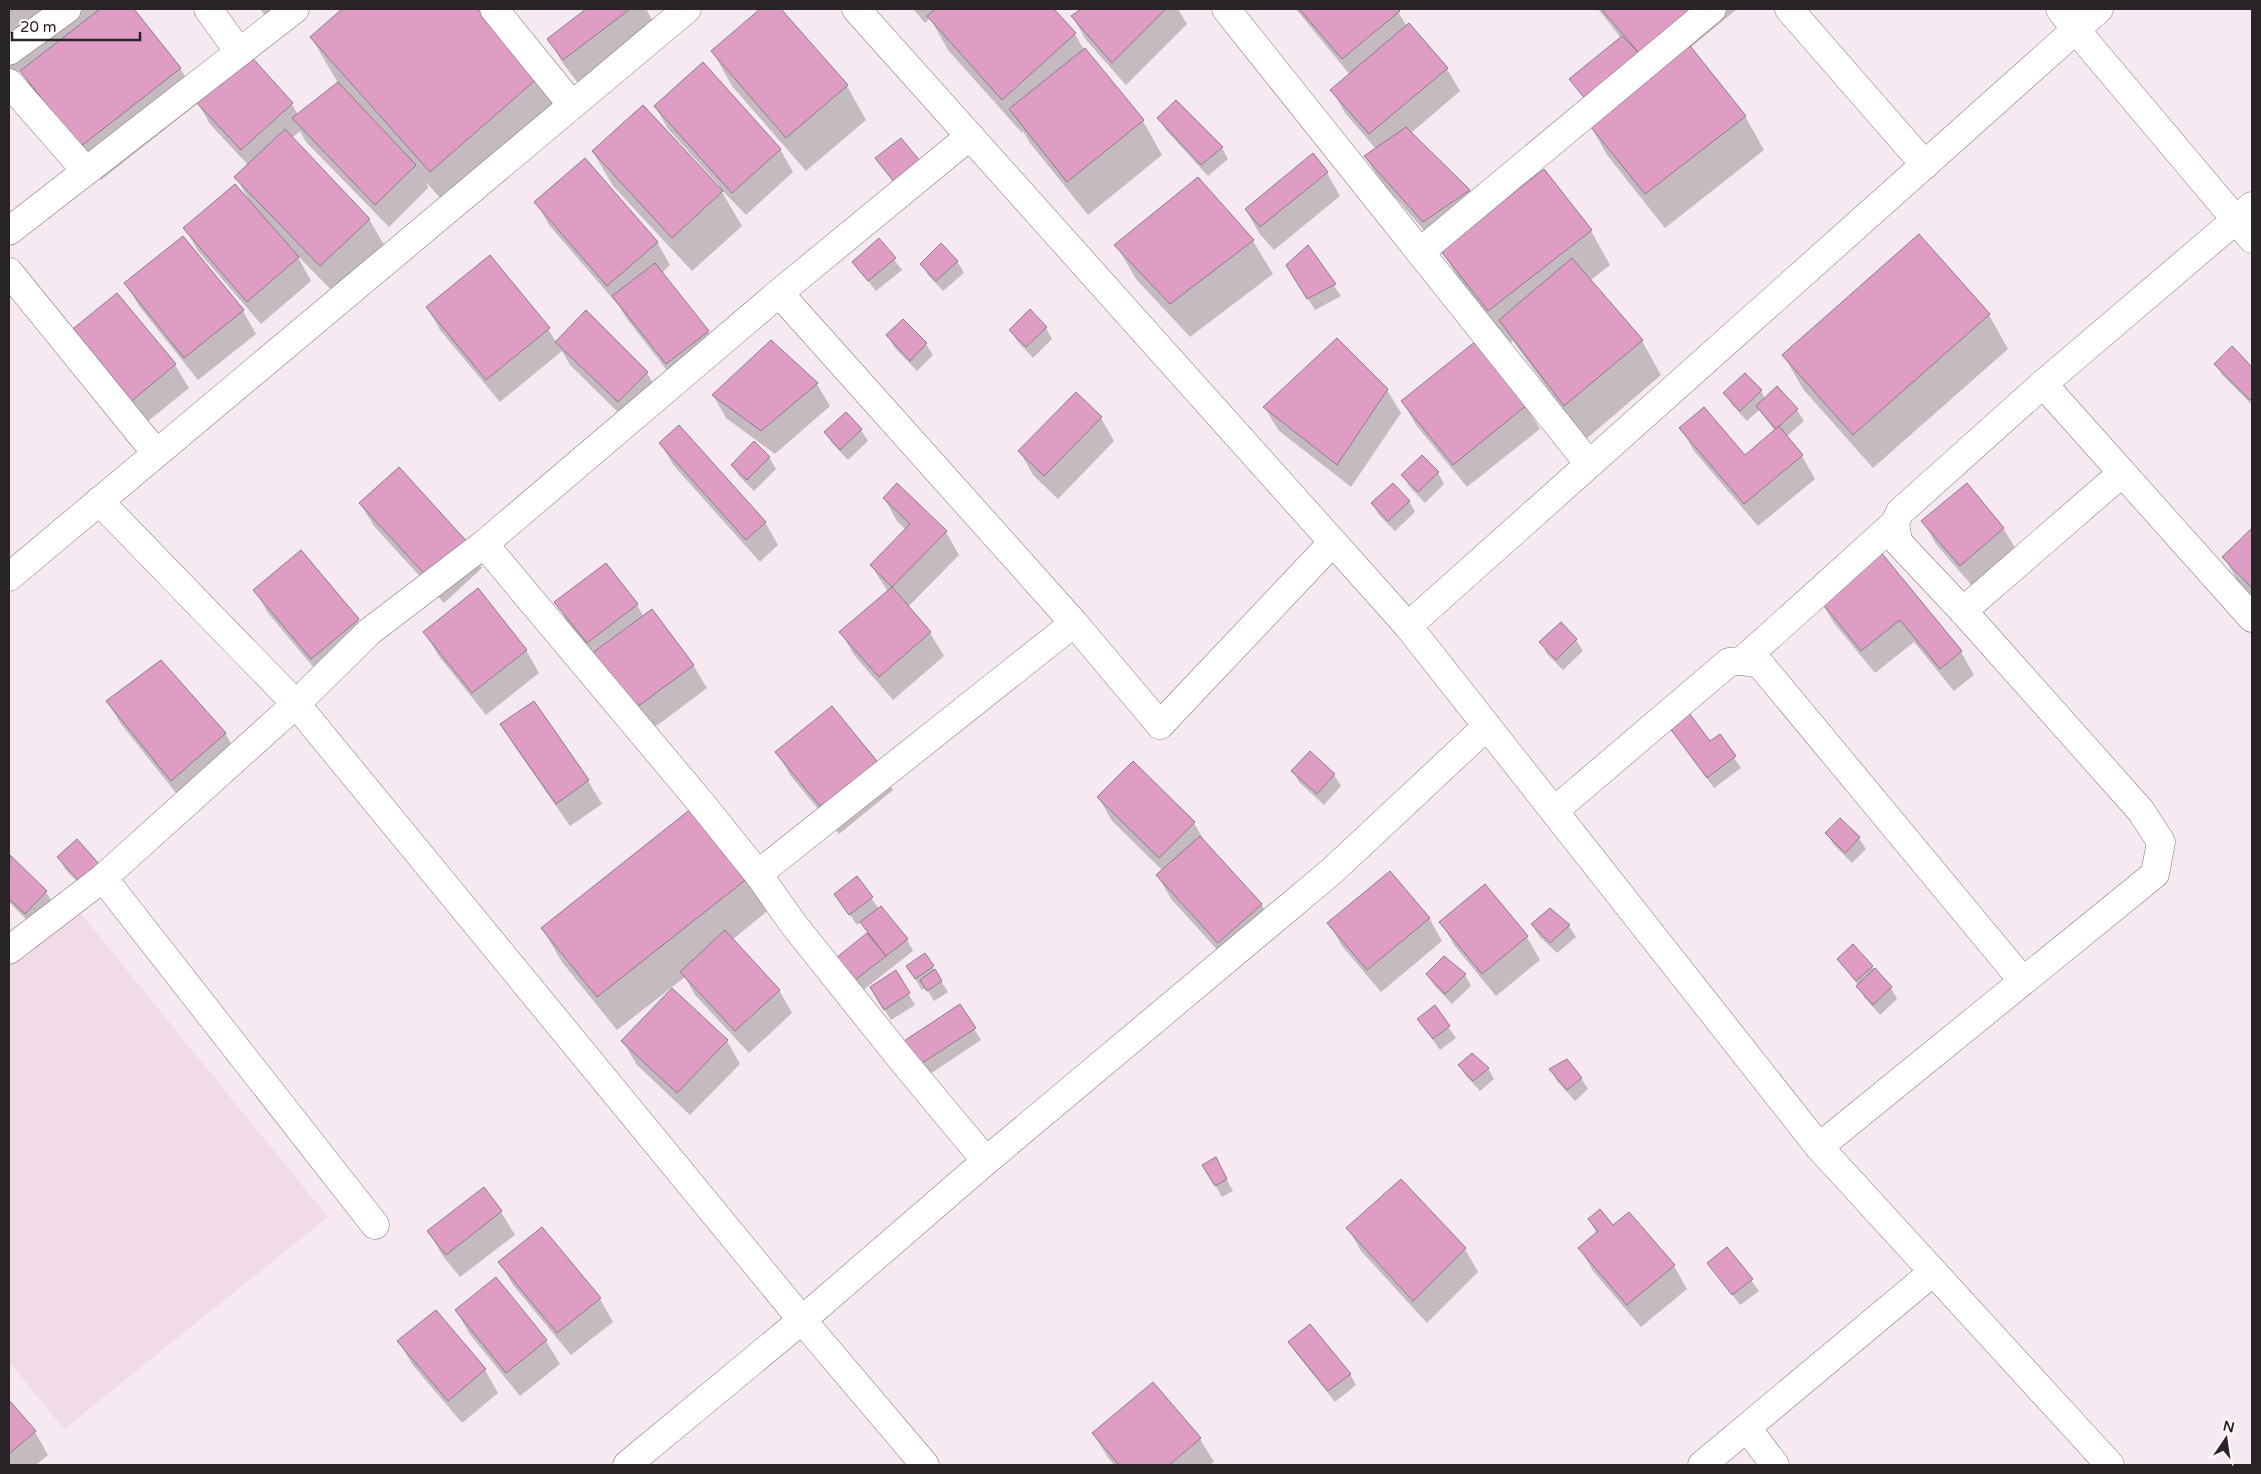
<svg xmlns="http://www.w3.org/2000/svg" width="2261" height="1474" font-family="'Varela Round',sans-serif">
<rect width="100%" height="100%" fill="#f7e9f1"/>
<!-- built -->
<polygon fill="#f0dbe7" points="77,909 328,1217 64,1429 9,1362 9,964"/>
<!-- shadow -->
<g fill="#0003">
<polygon points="9,9 133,9 180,68 198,99 292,104 298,115 338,83 311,37 344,9 477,9 538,78 563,121 455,215 426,182 428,188 389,227 306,142 300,131 292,138 369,219 389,253 340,299 297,255 311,281 261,324 198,251 185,228 249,200 236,177 248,165 210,124 198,103 101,180 41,105 21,70 9,79"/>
<polygon points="260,9 299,9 275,28"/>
<polygon points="588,9 646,9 654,23 577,82 562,62 549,39"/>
<polygon points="762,9 779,9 847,86 866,120 806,171 732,86 713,52"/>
<polygon points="913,9 1052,9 1075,34 1084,50 1143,121 1162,155 1088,215 1030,143 1023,131 1022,133 948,50 930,18 925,23"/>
<polygon points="1082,9 1178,9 1187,24 1126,85 1086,40 1073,17"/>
<polygon points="1296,9 1396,9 1407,26 1447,69 1460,91 1411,133 1469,190 1482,213 1437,245 1379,179 1365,156 1376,149 1345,113 1332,90 1350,75"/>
<polygon points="1598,9 1737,9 1690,48 1745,116 1764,150 1665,228 1607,155 1588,121 1594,111 1570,79 1621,38"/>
<polygon points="655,106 780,149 793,172 746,215 719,187 742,226 692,271 613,186 593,152 718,187 720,186 668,129"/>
<polygon points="1159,118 1222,148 1228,159 1208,176 1166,130"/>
<polygon points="1313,155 1327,173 1340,196 1274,250 1259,233 1246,210"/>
<polygon points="877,158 920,163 902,193"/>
<polygon points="1543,171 1591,231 1610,265 1590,281 1642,341 1661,375 1585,440 1513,341 1508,344 1462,284 1442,251"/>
<polygon points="536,202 657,242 670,265 662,273 708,332 721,354 680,387 627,319 619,306 549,225"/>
<polygon points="183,237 243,311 256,334 198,380 139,306 126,283"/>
<polygon points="879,240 902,270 876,291 854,262"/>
<polygon points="1253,241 1273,274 1190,337 1136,279 1116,245"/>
<polygon points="1308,247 1341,296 1315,310 1294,277"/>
<polygon points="957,261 964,273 943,291 928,275 922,264"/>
<polygon points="116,295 175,365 189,388 142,426 84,356"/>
<polygon points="427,307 548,329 556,342 647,373 661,396 631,425 570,365 562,351 500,402 440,330"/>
<polygon points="1989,315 2008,349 1873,468 1803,389 1784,356"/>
<polygon points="903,321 926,344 933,355 917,371 894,347 888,336"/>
<polygon points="1046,328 1052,339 1033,358 1017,341 1010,330"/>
<polygon points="2232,348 2252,368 2252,405 2222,375 2216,364"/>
<polygon points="817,384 830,406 775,454 726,418 713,395"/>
<polygon points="1387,390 1401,413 1351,487 1278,430 1265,408"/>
<polygon points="1761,391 1765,399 1797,410 1804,421 1786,437 1802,456 1815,479 1758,526 1694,451 1681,428 1744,457 1775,431 1759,410 1747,421 1732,405 1725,393"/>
<polygon points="1403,402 1526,406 1540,429 1467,487 1416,425"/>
<polygon points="846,413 861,430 868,441 848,460 832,443 825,432"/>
<polygon points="1101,418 1114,441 1058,499 1033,475 1020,452"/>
<polygon points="660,443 765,522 778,545 760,562 674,466"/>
<polygon points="769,457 776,469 754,491 739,476 732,465"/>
<polygon points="1422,457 1438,473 1444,484 1425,503 1409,486 1403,475"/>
<polygon points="897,485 946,532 959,555 908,607 930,633 944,656 893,700 854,655 841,632 888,592 871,565 906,530 897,521 884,498"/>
<polygon points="1409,501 1415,512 1395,531 1379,515 1372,503"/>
<polygon points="360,503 469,545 482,568 444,603 374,526"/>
<polygon points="1923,521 2003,528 2017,551 1974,588 1936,544"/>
<polygon points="2252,530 2252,596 2237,580 2224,557"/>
<polygon points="1879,552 1961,652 1974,675 1954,691 1914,642 1875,673 1834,623 1820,600"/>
<polygon points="255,590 358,620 371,643 325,681 268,613"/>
<polygon points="556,602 637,605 644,617 693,665 707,688 647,733 569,625"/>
<polygon points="1561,624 1576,640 1583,651 1563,670 1547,654 1541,642"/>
<polygon points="425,632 526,650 539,673 486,715 438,655"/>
<polygon points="107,701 225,733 238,756 184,803 121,724"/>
<polygon points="533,702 588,781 602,804 570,826 515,747 502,724"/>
<polygon points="1671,728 1710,743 1719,736 1741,768 1714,788"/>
<polygon points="777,752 880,767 893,790 839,834 790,775"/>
<polygon points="1310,752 1334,775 1341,786 1324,805 1299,782 1293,771"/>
<polygon points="1099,798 1194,823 1206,844 1261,904 1274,927 1232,966 1171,899 1158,876 1163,871 1112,821"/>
<polygon points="697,806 771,908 732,940 779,990 792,1013 749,1053 695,995 685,977 617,1030 562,962 542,928"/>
<polygon points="1840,820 1859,838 1866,849 1852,863 1833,844 1827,833"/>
<polygon points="10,857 46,892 53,903 32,925 9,902"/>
<polygon points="59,858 98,864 87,892 65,869"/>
<polygon points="857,878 879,909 907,940 913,951 862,991 844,969 868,934 861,922 857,925 835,894"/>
<polygon points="1485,886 1527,937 1540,960 1496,996 1454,945 1441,922"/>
<polygon points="1550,909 1569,926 1576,937 1557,953 1539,936 1532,925"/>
<polygon points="1429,918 1442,941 1381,992 1342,946 1329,923"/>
<polygon points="924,954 948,992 934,1001 926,988 922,990 914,977"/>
<polygon points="1839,959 1872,967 1891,988 1897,999 1880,1015 1864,997 1858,985"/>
<polygon points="895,972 915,1005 891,1020 878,999"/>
<polygon points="1427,974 1465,975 1471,986 1452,1004 1434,985"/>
<polygon points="960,1006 981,1040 927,1076 912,1052"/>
<polygon points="1434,1007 1456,1038 1440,1050 1418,1019"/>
<polygon points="623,1041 727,1041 740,1064 690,1115 636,1064"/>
<polygon points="1459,1065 1488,1068 1494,1079 1480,1091 1466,1076"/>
<polygon points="1551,1070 1581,1078 1588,1089 1575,1101 1557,1081"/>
<polygon points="1215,1159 1233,1191 1222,1197 1204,1165"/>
<polygon points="483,1189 501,1212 515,1235 460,1277 442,1255 429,1232"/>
<polygon points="1589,1220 1613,1226 1674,1266 1687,1289 1641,1327 1593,1271 1580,1248 1597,1234"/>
<polygon points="1348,1228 1465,1249 1478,1272 1427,1323 1361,1251"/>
<polygon points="1727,1248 1759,1291 1740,1305 1709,1263"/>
<polygon points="500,1262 600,1299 613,1322 571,1355 513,1285"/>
<polygon points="496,1279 546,1341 560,1364 520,1396 469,1333 456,1310"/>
<polygon points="399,1342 485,1370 498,1393 462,1423 412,1364"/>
<polygon points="1289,1342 1350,1374 1356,1385 1335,1402 1296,1353"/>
<polygon points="1153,1383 1200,1439 1214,1462 1210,1465 1114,1465 1107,1456 1093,1433"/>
<polygon points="9,1402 35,1432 48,1455 36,1465 9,1465"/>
</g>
<!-- building -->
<g fill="#df9dc5" stroke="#8a7d84">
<polygon points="100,9 134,9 181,68 80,147 20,71"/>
<polygon points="342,9 478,9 539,77 430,172 310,37"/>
<polygon points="586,9 630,9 563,60 547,39"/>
<polygon points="760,9 781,9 848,85 786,138 711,51"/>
<polygon points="935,9 1054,9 1076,33 1002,100 927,16"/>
<polygon points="1081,9 1166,9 1112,63 1071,16"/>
<polygon points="1299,9 1398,9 1400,11 1342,59"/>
<polygon points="1601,9 1688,9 1691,13 1640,54"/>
<polygon points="1409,23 1448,68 1369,134 1330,90"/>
<polygon points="1622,36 1640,54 1587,101 1569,79"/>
<polygon points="1687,42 1746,116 1645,194 1586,121"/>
<polygon points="1085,48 1144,120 1067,182 1009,109"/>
<polygon points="248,53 293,103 241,150 195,101"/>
<polygon points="703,62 781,149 732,193 654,106"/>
<polygon points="338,82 416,165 375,205 292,118"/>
<polygon points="1176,100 1223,147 1201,165 1157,118"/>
<polygon points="643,105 723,191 672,238 592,151"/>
<polygon points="1406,127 1470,190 1423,222 1364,156"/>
<polygon points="285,129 370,219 320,266 234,177"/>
<polygon points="901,138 921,162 894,182 875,158"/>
<polygon points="1313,153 1328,172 1260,227 1245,209"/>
<polygon points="585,158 658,242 607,286 534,202"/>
<polygon points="1544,169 1592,230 1488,311 1440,250"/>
<polygon points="1198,177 1254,240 1170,304 1114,245"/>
<polygon points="235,184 299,257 247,302 183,228"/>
<polygon points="1919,234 1990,314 1853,435 1782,355"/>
<polygon points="183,236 244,310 184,358 124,283"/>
<polygon points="879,238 896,258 868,281 852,262"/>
<polygon points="941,243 958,261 936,281 920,264"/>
<polygon points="1308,245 1336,284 1307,299 1286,265"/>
<polygon points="490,255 550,328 486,380 426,307"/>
<polygon points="1572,258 1643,340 1564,406 1499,320"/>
<polygon points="655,263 709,331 666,364 612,296"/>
<polygon points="117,293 176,364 128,404 69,332"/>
<polygon points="1030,309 1047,327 1026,347 1009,330"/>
<polygon points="586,310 648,372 618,402 555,342"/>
<polygon points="903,319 927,343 910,361 886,335"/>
<polygon points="1337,338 1388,389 1337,465 1263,407"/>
<polygon points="771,340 818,383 761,431 712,395"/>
<polygon points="1476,341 1527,405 1453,465 1401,401"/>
<polygon points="2232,346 2252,367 2252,398 2250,400 2214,364"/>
<polygon points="1745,373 1762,390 1740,411 1723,393"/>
<polygon points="1777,386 1798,409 1776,429 1756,406"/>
<polygon points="1076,392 1102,417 1044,476 1018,451"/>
<polygon points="1704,407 1745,455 1779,426 1803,455 1744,504 1679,428"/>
<polygon points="846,412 862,429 840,450 824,432"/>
<polygon points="679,425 766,522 746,540 659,443"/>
<polygon points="754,441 770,457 747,480 731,465"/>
<polygon points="1422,455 1439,472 1418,492 1401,475"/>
<polygon points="399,467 470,545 430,580 359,503"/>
<polygon points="897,483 947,531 892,587 870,565 910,524 883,498"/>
<polygon points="1393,483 1410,501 1388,521 1371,503"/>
<polygon points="1967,483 2004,528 1960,566 1921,521"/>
<polygon points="2252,528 2252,588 2222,557"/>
<polygon points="301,550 359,619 311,659 253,590"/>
<polygon points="1879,550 1962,651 1940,669 1900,620 1861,651 1819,599"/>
<polygon points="606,563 638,604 587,643 554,602"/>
<polygon points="892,587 931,632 879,677 839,632"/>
<polygon points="478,588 527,650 472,693 423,632"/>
<polygon points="652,609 694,665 633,710 591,654"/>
<polygon points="1561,622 1577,639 1556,660 1539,642"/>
<polygon points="161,660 226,733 171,781 106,701"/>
<polygon points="534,701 589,780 556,804 500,724"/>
<polygon points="832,706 881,766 825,812 775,752"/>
<polygon points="1689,713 1710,741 1720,734 1736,756 1707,778 1669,727"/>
<polygon points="1310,751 1335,774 1317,794 1291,771"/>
<polygon points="1133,761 1195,822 1159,858 1097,797"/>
<polygon points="697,804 753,874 597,997 541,928"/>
<polygon points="1840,818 1860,837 1845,853 1825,833"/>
<polygon points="1200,836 1262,904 1218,943 1156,875"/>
<polygon points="77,839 99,864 80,882 57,857"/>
<polygon points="10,855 47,891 25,914 9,899"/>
<polygon points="1390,871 1430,918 1367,970 1327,923"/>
<polygon points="857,876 873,897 849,915 834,894"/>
<polygon points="1485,884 1528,936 1482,974 1439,922"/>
<polygon points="881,906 908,939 886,956 860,922"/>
<polygon points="1550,908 1570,925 1550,943 1531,924"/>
<polygon points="725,930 780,990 735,1031 680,972"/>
<polygon points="867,933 886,956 854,981 836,958"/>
<polygon points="1853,944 1873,966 1856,981 1837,959"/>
<polygon points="925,953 934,966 915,979 906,966"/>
<polygon points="1444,956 1466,974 1445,994 1426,974"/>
<polygon points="1875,968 1892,987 1873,1005 1856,986"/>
<polygon points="935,969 942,981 927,991 920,980"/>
<polygon points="896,970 910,993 884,1010 870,987"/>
<polygon points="672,988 728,1040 677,1093 621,1041"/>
<polygon points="960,1004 976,1028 919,1065 904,1041"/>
<polygon points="1435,1005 1450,1026 1433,1039 1417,1019"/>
<polygon points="1472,1053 1489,1068 1473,1081 1458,1065"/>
<polygon points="1567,1059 1582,1078 1567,1090 1549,1069"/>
<polygon points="1216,1157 1227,1179 1215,1186 1202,1165"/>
<polygon points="1401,1179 1466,1248 1413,1301 1346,1228"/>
<polygon points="484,1187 502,1211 446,1255 427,1231"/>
<polygon points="1600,1209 1613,1225 1629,1212 1675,1265 1627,1305 1578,1248 1598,1231 1588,1219"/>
<polygon points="542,1227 601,1298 557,1333 498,1262"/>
<polygon points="1727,1247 1753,1279 1732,1295 1707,1263"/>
<polygon points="496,1277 547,1340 506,1373 455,1310"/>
<polygon points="436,1310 486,1369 448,1401 397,1341"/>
<polygon points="1310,1324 1351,1374 1328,1391 1288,1342"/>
<polygon points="1153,1382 1201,1438 1169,1465 1119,1465 1092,1433"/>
<polygon points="9,1400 36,1431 9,1454"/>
</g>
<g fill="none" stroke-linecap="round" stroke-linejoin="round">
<!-- street casing -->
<g stroke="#83777e" stroke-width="29">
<g id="street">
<polyline points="208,9 239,52"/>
<polyline points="494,9 572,105"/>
<polyline points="856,9 1408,626"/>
<polyline points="1226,9 1589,464"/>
<polyline points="1789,9 1925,165"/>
<polyline points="2060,9 2076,30 2252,239"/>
<polyline points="2099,9 1408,626 1819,1147 2110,1465"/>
<polyline points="9,51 67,9"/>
<polyline points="9,83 86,171"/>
<polyline points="9,231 295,9"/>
<polyline points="1420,252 1712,9"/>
<polyline points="9,272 156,453"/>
<polyline points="779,293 1074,623 1160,725 1333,542"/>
<polyline points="2043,384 2252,618"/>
<polyline points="99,501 296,704 802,1320 925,1465"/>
<polyline points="484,544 701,803 758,874 794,925 902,1060 986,1161"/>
<polyline points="9,577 687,9"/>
<polyline points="1963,611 2122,473"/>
<polyline points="1742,661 1895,523"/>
<polyline points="1554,811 1729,662 1742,661 1760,664 2023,981"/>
<polyline points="758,874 1074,623"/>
<polyline points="103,878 375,1225"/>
<polyline points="9,950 103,878 296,704 369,632 484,544 779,293 970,136"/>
<polyline points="1819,1147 2155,874 2161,842 2141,811 1963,611 1898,542 1895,523 1900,512 2043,384 2252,206"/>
<polyline points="1747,1428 1775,1465"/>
<polyline points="627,1465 802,1320 986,1161 1332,871 1487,726"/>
<polyline points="1702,1465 1933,1272"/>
</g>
</g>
<!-- street -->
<use href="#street" stroke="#fff" stroke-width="28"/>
</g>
<!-- border -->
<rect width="2261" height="1474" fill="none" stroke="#282326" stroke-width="20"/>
<!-- north arrow -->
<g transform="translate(2226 1439) rotate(13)" stroke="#fff9fc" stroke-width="4" paint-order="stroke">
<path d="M0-4L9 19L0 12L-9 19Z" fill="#282326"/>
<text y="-8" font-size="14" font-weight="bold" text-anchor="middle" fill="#282326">N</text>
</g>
<!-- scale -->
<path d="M12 32v8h128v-8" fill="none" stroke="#282326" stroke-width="2.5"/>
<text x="20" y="32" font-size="15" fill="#282326" stroke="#fff9fc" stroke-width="4" paint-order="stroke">20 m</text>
</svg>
